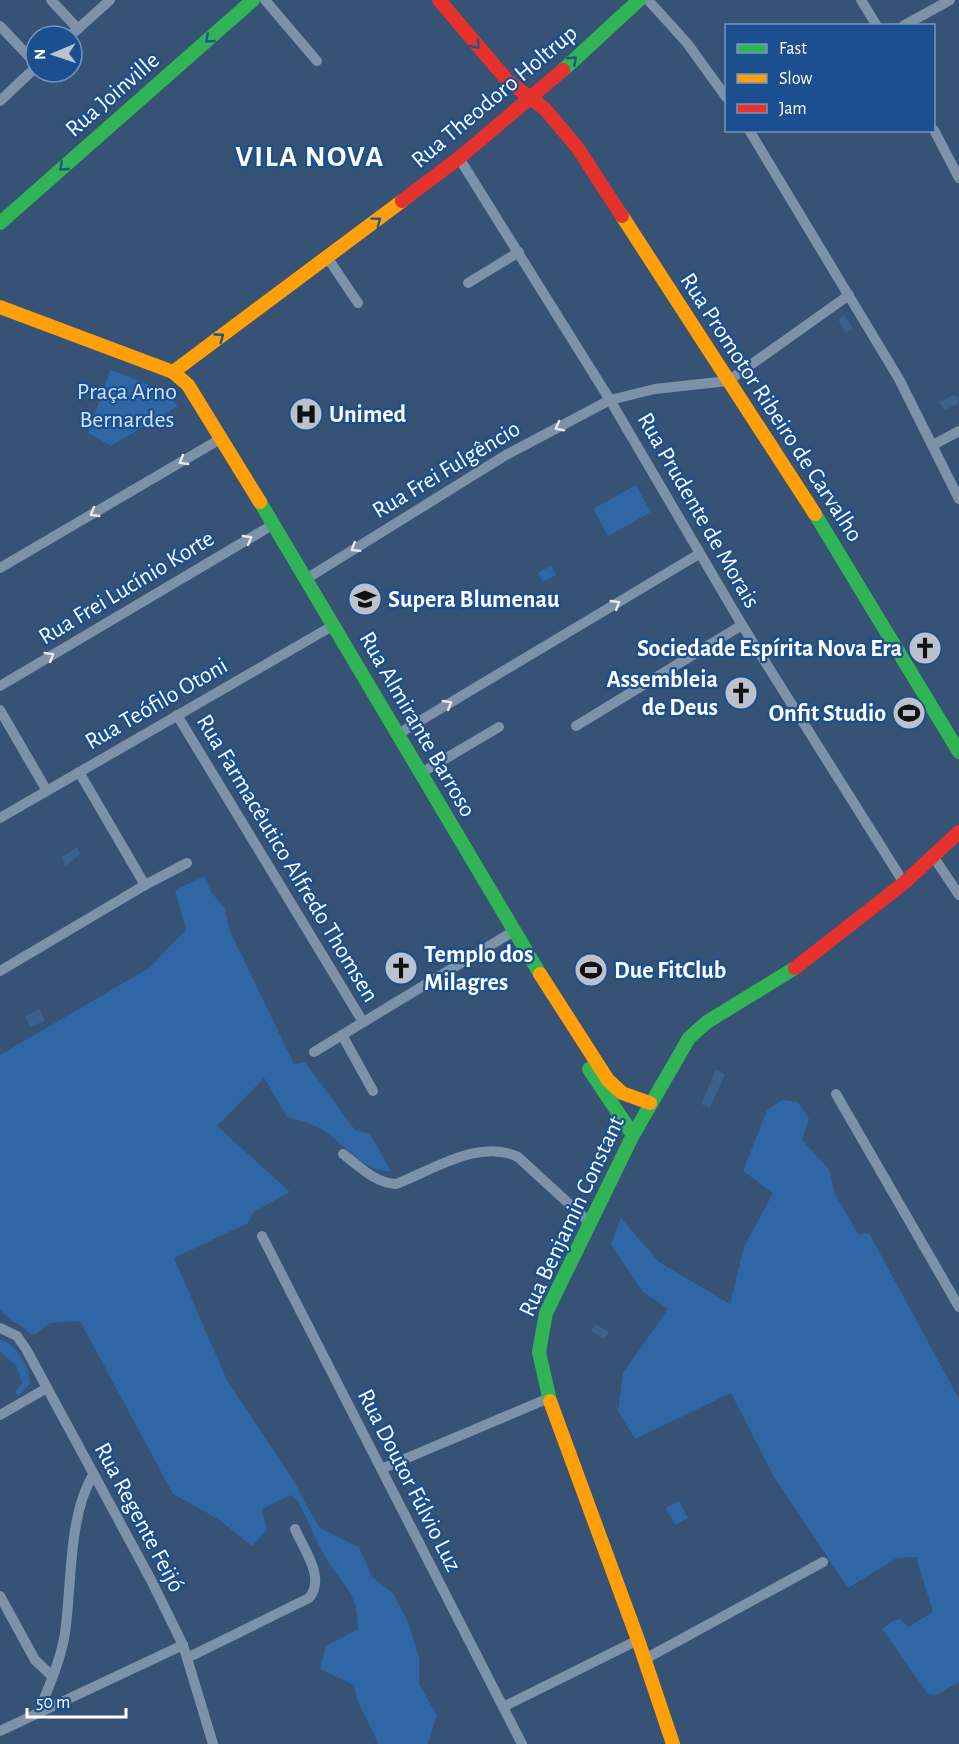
<svg xmlns="http://www.w3.org/2000/svg" width="959" height="1744" font-family="'Alegreya Sans',sans-serif">
<rect width="100%" height="100%" fill="#365274"/>
<!-- green -->
<g fill="#2f66a5">
<path d="M110,370C136,379 159,387 178,406L111,446L88,433Z"/>
<polygon points="636,485 651,512 608,536 593,509"/>
<polygon points="551,565 556,575 543,582 538,573"/>
<path d="M205,876L211,892L225,908L229,929L294,1064L305,1062L355,1130L370,1134L391,1171C363,1174 342,1140 319,1128C310,1123 297,1120 287,1117L264,1078L217,1126L290,1192L254,1212L248,1223L174,1258L227,1380L295,1483L308,1508L320,1528L359,1547L372,1577L393,1593L408,1622L419,1657V1684L437,1715L428,1744H378C371,1723 356,1706 354,1685L320,1669L326,1646L358,1629C357,1587 343,1588 324,1555C314,1537 307,1518 297,1500L291,1495L262,1509L267,1530L252,1546L218,1519L173,1494L80,1321L50,1323L35,1334H30C22,1324 5,1318 0,1309V1055L149,968L186,930L175,890Z"/>
<polygon points="782,1100 798,1102 809,1119 802,1140 829,1169 835,1194 858,1234 869,1233 959,1399 959,1682 936,1695 928,1694 882,1629 891,1622 900,1619 908,1627 933,1612 916,1557 897,1558 848,1588 774,1477 731,1393 635,1439 618,1411 623,1373 668,1309 643,1292 611,1244 621,1218 659,1262 730,1304 744,1247 773,1193 743,1171 767,1110"/>
<path d="M0,1339C18,1346 29,1365 30,1384L18,1396L15,1393L22,1382L16,1365L0,1352Z"/>
<polygon points="679,1501 688,1518 675,1525 666,1508"/>
</g>
<!-- water -->
<g fill="#3b618d">
<polygon points="845,315 853,329 846,333 838,319"/>
<polygon points="954,395 959,398 958,404 944,410 939,402"/>
<polygon points="77,847 80,854 65,867 62,857"/>
<polygon points="40,1009 45,1021 30,1027 25,1016"/>
<polygon points="716,1070 725,1074 710,1108 701,1104"/>
<polygon points="595,1324 609,1332 604,1339 591,1331"/>
</g>
<g fill="none" stroke-linecap="round" stroke-linejoin="round">
<!-- street -->
<g stroke="#7d92a8" stroke-width="10">
<polyline points="51,0 78,29"/>
<polyline points="265,0 317,61"/>
<polyline points="648,0 687,43 726,97"/>
<polyline points="861,0 877,26"/>
<polyline points="0,26 36,64"/>
<polyline points="903,26 950,0"/>
<polyline points="70,36 110,0"/>
<polyline points="0,101 36,67"/>
<polyline points="749,130 899,379 959,499"/>
<polyline points="934,130 959,178"/>
<polyline points="459,158 610,400 742,625 904,883"/>
<polyline points="327,257 358,303"/>
<polyline points="468,283 519,252"/>
<polyline points="933,445 959,431"/>
<polyline points="0,568 222,438"/>
<polyline points="306,579 506,455 610,400 655,389 728,381 849,295"/>
<polyline points="0,686 274,524"/>
<polyline points="0,710 47,791"/>
<polyline points="177,715 363,1022"/>
<polyline points="576,726 742,625"/>
<polyline points="398,734 699,554"/>
<polyline points="421,773 499,727"/>
<polyline points="0,818 334,625"/>
<polyline points="933,856 959,895"/>
<polyline points="145,885 187,863"/>
<polyline points="0,971 145,885 79,772"/>
<polyline points="342,1035 373,1091"/>
<polyline points="314,1052 514,931"/>
<polyline points="836,1094 959,1307"/>
<path d="M343,1154C359,1166 375,1183 396,1184C433,1170 479,1138 518,1157L590,1223"/>
<polyline points="262,1236 522,1744"/>
<polyline points="0,1328 17,1336 26,1349 151,1580 183,1645 213,1744"/>
<polyline points="0,1415 47,1388"/>
<polyline points="381,1469 549,1398"/>
<polyline points="0,1596 35,1660 52,1676"/>
<path d="M187,1658L309,1598C326,1578 304,1550 295,1529"/>
<polyline points="645,1659 823,1562"/>
<polyline points="503,1707 638,1640"/>
<path d="M38,1712C49,1688 61,1659 65,1633C72,1585 68,1516 93,1475"/>
<polyline points="0,1731 183,1645"/>
</g>
<!-- fast -->
<g stroke="#30b455" stroke-width="14">
<polyline points="563,70 639,0"/>
<polyline points="0,223 253,0"/>
<polyline points="260,502 540,974"/>
<polyline points="815,514 959,752"/>
<polyline points="589,1069 633,1135"/>
<polyline points="550,1401 539,1352 546,1313 633,1135 689,1038 707,1022 795,968"/>
</g>
<!-- slow -->
<g stroke="#ff9f0a" stroke-width="14">
<polyline points="622,216 815,514"/>
<polyline points="0,307 173,372 188,385 260,502"/>
<polyline points="173,372 402,201"/>
<polyline points="540,974 608,1080 622,1093 650,1103"/>
<polyline points="550,1401 638,1640 673,1744"/>
</g>
<!-- jam -->
<g stroke="#e5322d" stroke-width="14">
<polyline points="439,0 507,80 545,109 577,147 622,216"/>
<polyline points="402,201 459,158 563,70"/>
<polyline points="795,968 904,883 959,832"/>
</g>
</g>
<!-- one-way arrows -->
<defs><path id="oneway-chevron" d="M-2-3.5L2.5 0L-2 3.5" fill="none" stroke-width="1.6" stroke-linecap="round" stroke-linejoin="round" transform="scale(1.5)"/></defs>
<g stroke="#1d5989">
<use href="#oneway-chevron" transform="translate(209 39) rotate(139)"/>
<use href="#oneway-chevron" transform="translate(476 45) rotate(50)"/>
<use href="#oneway-chevron" transform="translate(573 60) rotate(-43)"/>
<use href="#oneway-chevron" transform="translate(63 167) rotate(139)"/>
<use href="#oneway-chevron" transform="translate(377 221) rotate(-37)"/>
<use href="#oneway-chevron" transform="translate(220 337) rotate(-36)"/>
</g>
<g stroke="#e5e9ee">
<use href="#oneway-chevron" transform="translate(559 427) rotate(152)"/>
<use href="#oneway-chevron" transform="translate(183 461) rotate(150)"/>
<use href="#oneway-chevron" transform="translate(94 513) rotate(150)"/>
<use href="#oneway-chevron" transform="translate(248 539) rotate(-30)"/>
<use href="#oneway-chevron" transform="translate(355 548) rotate(148)"/>
<use href="#oneway-chevron" transform="translate(616 604) rotate(-31)"/>
<use href="#oneway-chevron" transform="translate(50 656) rotate(-31)"/>
<use href="#oneway-chevron" transform="translate(448 704) rotate(-31)"/>
</g>
<!-- icons -->
<defs>
<g id="hospital-disc" transform="scale(1.725)"><circle r="9.5" fill="#b9c2ce" stroke="#1b4f8f"/><path d="M-5-5h3v3.5h4V-5h3V5h-3V1.5h-4V5h-3Z" fill="#111"/></g>
<g id="university-disc" transform="scale(1.725)"><circle r="9.5" fill="#b9c2ce" stroke="#1b4f8f"/><path d="M0-5L7-2L0 1L-7-2ZM-4 1L0 2.5L4 1V4Q0 6-4 4Z" fill="#111"/></g>
<g id="church-disc" transform="scale(1.725)"><circle r="9.5" fill="#b9c2ce" stroke="#1b4f8f"/><path d="M-1.2-6h2.4v3.5h3.3v2.4h-3.3V6h-2.4V-.1h-3.3v-2.4h3.3Z" fill="#111"/></g>
<g id="stadium-disc" transform="scale(1.725)"><circle r="9.5" fill="#b9c2ce" stroke="#1b4f8f"/><path d="M0-5a6.5 5 0 1 0 0 10a6.5 5 0 1 0 0-10ZM-3.5-1.8h7v3.6h-7Z" fill="#111"/></g>
</defs>
<g fill-rule="evenodd">
<use href="#hospital-disc" x="306" y="414"/>
<use href="#university-disc" x="365" y="599"/>
<use href="#church-disc" x="925" y="648"/>
<use href="#church-disc" x="741" y="693"/>
<use href="#stadium-disc" x="909" y="713"/>
<use href="#church-disc" x="401" y="968"/>
<use href="#stadium-disc" x="591" y="970"/>
</g>
<g text-anchor="middle" stroke-width="4.5" stroke-linejoin="round" paint-order="stroke">
<!-- street labels -->
<g font-size="24" fill="#fff" stroke="#1b4f8f">
<text transform="translate(112 94) rotate(-41)" y="8">Rua Joinville</text>
<text transform="translate(494 96) rotate(-40)" y="8">Rua Theodoro Holtrup</text>
<text transform="translate(772 407) rotate(57)" y="8">Rua Promotor Ribeiro de Carvalho</text>
<text transform="translate(446 469) rotate(-31)" y="8">Rua Frei Fulgêncio</text>
<text transform="translate(699 510) rotate(60)" y="8">Rua Prudente de Morais</text>
<text transform="translate(126 587) rotate(-31)" y="8">Rua Frei Lucínio Korte</text>
<text transform="translate(156 703) rotate(-30)" y="8">Rua Teófilo Otoni</text>
<text transform="translate(418 724) rotate(60)" y="8">Rua Almirante Barroso</text>
<text transform="translate(288 858) rotate(59)" y="8">Rua Farmacêutico Alfredo Thomsen</text>
<text transform="translate(571 1216) rotate(-65)" y="8">Rua Benjamin Constant</text>
<text transform="translate(410 1480) rotate(63)" y="8">Rua Doutor Fúlvio Luz</text>
<text transform="translate(140 1517) rotate(62)" y="8">Rua Regente Feijó</text>
</g>
<!-- park labels -->
<g font-size="24" fill="#cfe3fa" stroke="#1b4f8f">
<text x="127" y="399">Praça Arno<tspan x="127" dy="28">Bernardes</tspan></text>
</g>
<!-- poi labels -->
<g font-size="24" font-weight="bold" fill="#fff" stroke="#1b4f8f" text-anchor="start">
<text x="329" y="422">Unimed</text>
<text x="388" y="607">Supera Blumenau</text>
<text x="902" y="656" text-anchor="end">Sociedade Espírita Nova Era</text>
<text x="718" y="687" text-anchor="end">Assembleia<tspan x="718" dy="28">de Deus</tspan></text>
<text x="886" y="721" text-anchor="end">Onfit Studio</text>
<text x="424" y="962">Templo dos<tspan x="424" dy="28">Milagres</tspan></text>
<text x="614" y="978">Due FitClub</text>
</g>
<!-- district labels -->
<g font-size="30" font-weight="bold" letter-spacing="1.5" fill="#fff" stroke="#1b4f8f">
<text x="310" y="166">VILA NOVA</text>
</g>
</g>
<!-- legend -->
<rect x="725" y="24" width="210" height="108" fill="#1b4f8f" stroke="#7695bc" stroke-width="1.5"/>
<rect x="737" y="44" width="30" height="9" fill="#30b455" stroke="#7695bc" stroke-width="1.5"/>
<text x="779" y="54" font-size="18" fill="#ffffff">Fast</text>
<rect x="737" y="74" width="30" height="9" fill="#ff9f0a" stroke="#7695bc" stroke-width="1.5"/>
<text x="779" y="84" font-size="18" fill="#ffffff">Slow</text>
<rect x="737" y="104" width="30" height="9" fill="#e5322d" stroke="#7695bc" stroke-width="1.5"/>
<text x="779" y="114" font-size="18" fill="#ffffff">Jam</text>
<!-- north arrow -->
<g transform="translate(54 54) rotate(268)"><circle r="28" fill="#1b4f8f" stroke="#7695bc" stroke-width="1.5"/>
<path d="M0-4.5L10 22L0 15L-10 22Z" fill="#b9c2ce"/>
<text y="-9" font-size="16" font-weight="bold" text-anchor="middle" fill="#ffffff">N</text>
</g>
<!-- scale -->
<path d="M27 1708v9h99v-9" fill="none" stroke="#ffffff" stroke-width="3"/>
<text x="36" y="1708" font-size="18" fill="#ffffff" stroke="#1b4f8f" stroke-width="4.5" paint-order="stroke">50 m</text>
</svg>
